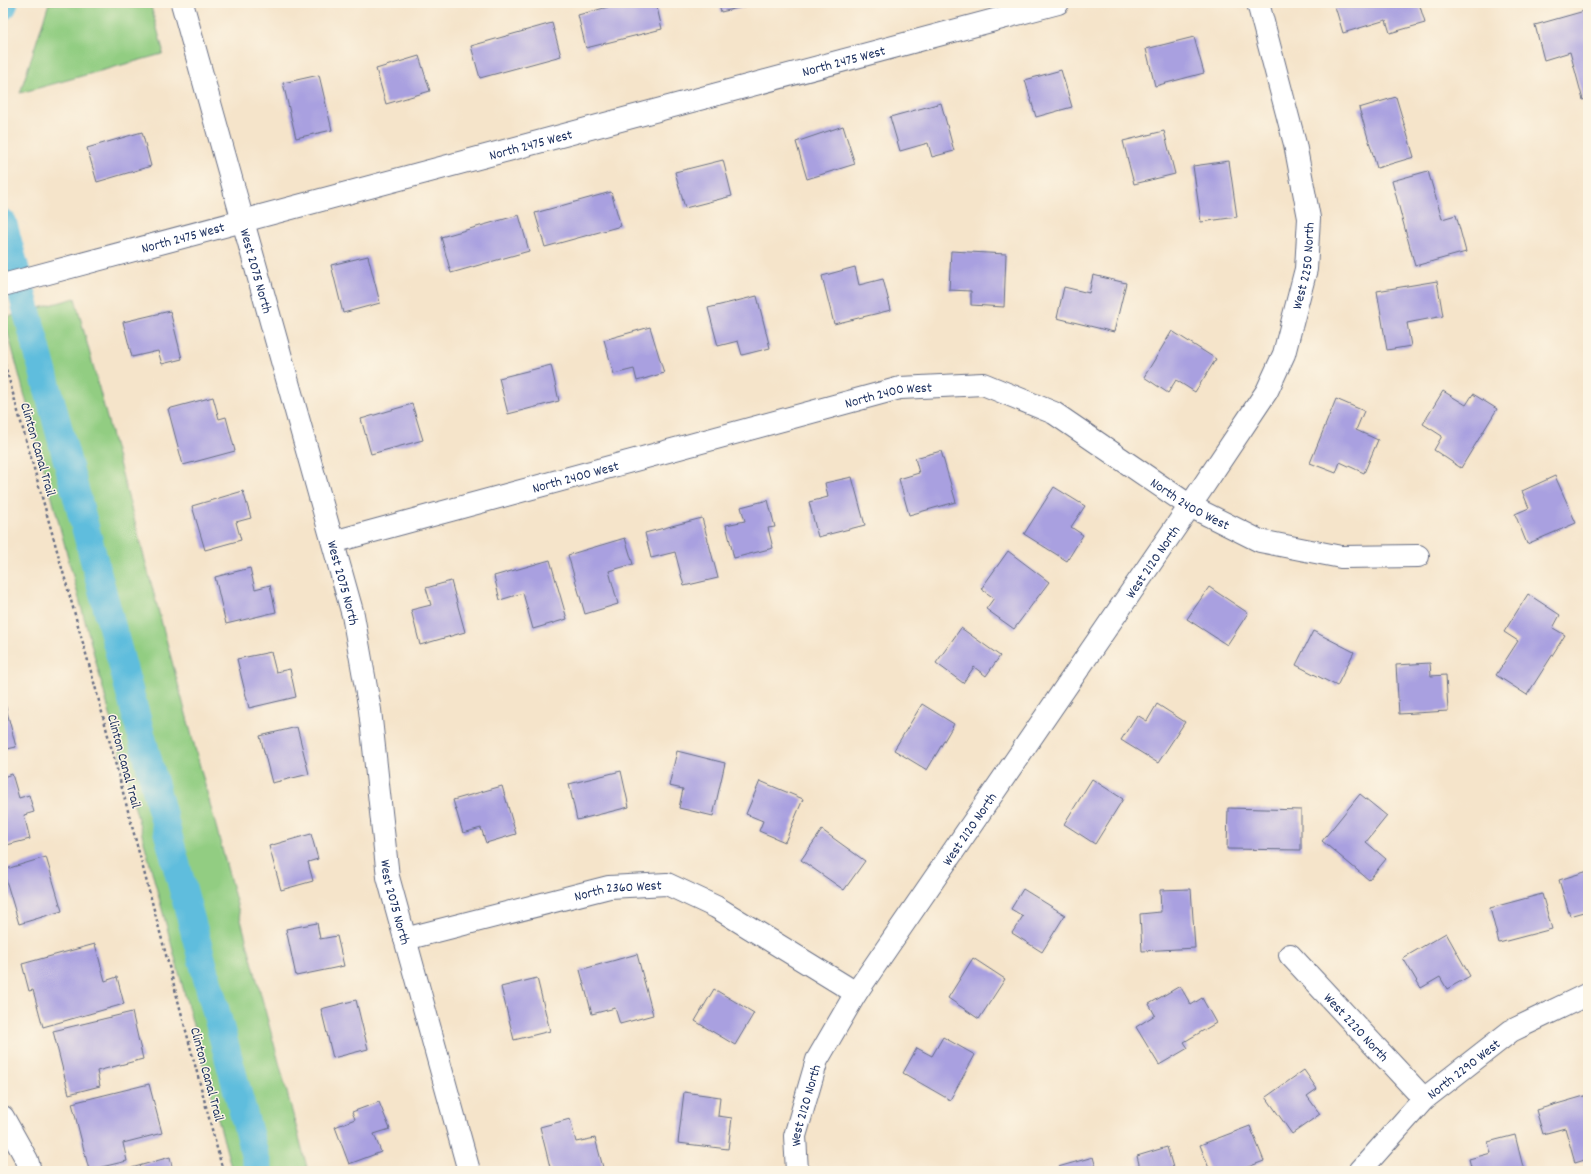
<svg xmlns="http://www.w3.org/2000/svg" width="1591" height="1174" font-family="Dekko,sans-serif">
<rect width="100%" height="100%" fill="#fcf5e5"/>
<filter id="ink" filterUnits="userSpaceOnUse"><feTurbulence type="fractalNoise" baseFrequency=".025" numOctaves="2"/><feDisplacementMap in="SourceGraphic" scale="8" xChannelSelector="R" yChannelSelector="G"/><feConvolveMatrix kernelMatrix="1 2 1 2 8 2 1 2 1" color-interpolation-filters="sRGB"/></filter>
<filter id="wash" filterUnits="userSpaceOnUse"><feTurbulence type="fractalNoise" baseFrequency=".012" numOctaves="4" result="noise"/><feDisplacementMap in="SourceGraphic" scale="16" xChannelSelector="R" yChannelSelector="G"/><feGaussianBlur stdDeviation="0.9" result="paint"/><feColorMatrix in="noise" values="0 0 0 0 0 0 0 0 0 0 0 0 0 0 0 0 0 1.4 0 .05"/><feComposite in="paint" operator="in"/></filter>
<g filter="url(#wash)">
<rect width="100%" height="100%" fill="#f5e4ca"/>
<!-- green -->
<g fill="#92cd82" stroke="#567e70">
<polygon points="49,3 150,3 163,50 162,54 20,93"/>
<polygon points="75,298 308,1171 232,1171 4,318"/>
</g>
<g fill="none" stroke-linecap="round" stroke-linejoin="round">
<!-- canal -->
<g stroke="#5fbddd" stroke-width="28">
<polyline points="3,6 4,3"/>
<polyline points="3,223 259,1171"/>
</g>
</g>
<g id="blocks">
<!-- building -->
<g fill="#a9a0e0">
<polygon points="607,3 656,3 662,29 586,48 578,15 608,7"/>
<polygon points="719,3 755,3 755,4 721,12"/>
<polygon points="1334,3 1419,3 1425,23 1390,33 1386,20 1343,33"/>
<polygon points="1588,10 1588,98 1583,100 1570,52 1544,60 1535,25"/>
<polygon points="552,23 561,56 480,78 471,46"/>
<polygon points="1194,37 1204,73 1155,86 1146,49"/>
<polygon points="419,56 430,91 386,104 376,69"/>
<polygon points="1061,70 1072,107 1036,117 1025,80"/>
<polygon points="319,75 332,130 296,138 283,83"/>
<polygon points="1396,97 1414,157 1377,168 1359,108"/>
<polygon points="941,103 954,151 932,157 928,143 900,151 890,117"/>
<polygon points="843,126 855,164 807,179 796,142"/>
<polygon points="1164,131 1175,174 1134,184 1123,141"/>
<polygon points="142,132 151,166 97,182 87,148"/>
<polygon points="723,160 732,196 685,208 675,172"/>
<polygon points="1229,161 1237,217 1201,222 1193,166"/>
<polygon points="1428,171 1442,219 1456,215 1466,252 1415,266 1392,181"/>
<polygon points="611,192 621,226 545,247 535,213"/>
<polygon points="519,215 529,251 451,273 441,237"/>
<polygon points="951,251 1006,254 1004,307 971,305 971,291 949,290"/>
<polygon points="368,256 380,303 343,313 331,265"/>
<polygon points="855,267 859,285 883,279 891,310 834,324 822,276"/>
<polygon points="1093,275 1126,283 1114,332 1057,318 1064,287 1089,293"/>
<polygon points="1437,281 1443,316 1407,323 1411,346 1387,350 1377,291"/>
<polygon points="757,296 770,348 742,355 738,341 718,346 708,308"/>
<polygon points="170,311 182,359 162,364 158,351 132,357 123,322"/>
<polygon points="650,327 664,373 637,381 634,369 614,374 604,340"/>
<polygon points="1172,331 1216,359 1195,392 1176,380 1168,393 1144,377"/>
<polygon points="551,365 559,401 508,414 499,378"/>
<polygon points="1443,391 1466,405 1473,394 1497,409 1461,468 1434,450 1442,436 1423,424"/>
<polygon points="213,397 219,419 226,417 235,451 183,465 168,409"/>
<polygon points="1336,399 1364,411 1356,430 1378,440 1364,473 1340,462 1336,473 1310,463"/>
<polygon points="412,404 423,440 371,454 361,419"/>
<polygon points="941,451 956,502 909,515 899,479 919,473 915,458"/>
<polygon points="1555,476 1576,523 1527,544 1515,514 1529,508 1522,491"/>
<polygon points="852,477 865,525 818,537 809,502 828,497 825,483"/>
<polygon points="1054,487 1085,506 1071,527 1083,535 1067,561 1024,534"/>
<polygon points="243,491 251,518 236,522 241,540 205,550 192,506"/>
<polygon points="768,500 775,527 768,528 773,548 734,558 726,525 745,521 741,507"/>
<polygon points="702,518 718,578 684,586 675,552 651,558 645,533"/>
<polygon points="625,538 633,564 609,571 618,604 585,614 568,555"/>
<polygon points="1008,551 1049,582 1014,629 986,609 994,598 981,589"/>
<polygon points="550,560 567,619 533,629 523,593 500,600 494,576"/>
<polygon points="250,568 255,589 270,585 276,612 226,624 215,577"/>
<polygon points="451,581 465,632 420,645 411,610 431,605 426,588"/>
<polygon points="1209,587 1248,613 1227,645 1187,619"/>
<polygon points="1528,594 1560,615 1553,628 1565,635 1527,695 1496,675 1518,641 1504,632"/>
<polygon points="961,628 1000,656 986,676 974,667 963,683 936,663"/>
<polygon points="1313,631 1354,652 1337,686 1296,665"/>
<polygon points="271,652 276,672 290,669 296,697 249,708 237,659"/>
<polygon points="1430,663 1431,676 1446,675 1448,711 1399,714 1396,665"/>
<polygon points="3,696 16,747 3,750"/>
<polygon points="922,704 954,724 927,770 894,750"/>
<polygon points="1157,704 1185,722 1158,763 1121,740 1137,715 1147,721"/>
<polygon points="297,727 309,774 272,783 260,736"/>
<polygon points="677,751 725,763 713,816 679,808 683,789 669,786"/>
<polygon points="621,771 629,807 577,820 569,784"/>
<polygon points="12,774 19,798 29,795 34,812 24,815 30,839 3,846 3,777"/>
<polygon points="1092,779 1123,799 1095,844 1064,824"/>
<polygon points="760,781 803,799 785,842 759,831 763,821 746,814"/>
<polygon points="502,786 516,834 486,843 481,828 463,833 453,800"/>
<polygon points="1360,794 1387,816 1366,842 1386,859 1369,880 1322,841"/>
<polygon points="1228,808 1301,810 1301,850 1227,849"/>
<polygon points="822,830 865,861 844,890 801,860"/>
<polygon points="311,834 318,859 308,862 313,881 281,890 269,846"/>
<polygon points="46,857 62,911 19,924 3,870"/>
<polygon points="1588,871 1588,911 1570,916 1559,880"/>
<polygon points="1023,889 1065,915 1042,952 1012,933 1023,916 1011,909"/>
<polygon points="1191,889 1195,948 1142,951 1140,914 1161,912 1160,890"/>
<polygon points="1542,894 1552,929 1499,943 1490,908"/>
<polygon points="317,923 320,939 337,936 344,966 296,976 286,929"/>
<polygon points="1446,933 1470,976 1447,989 1440,977 1421,988 1403,958"/>
<polygon points="95,944 105,981 117,977 124,1004 43,1027 33,990 29,991 22,964"/>
<polygon points="637,954 653,1015 620,1024 615,1008 592,1014 580,970"/>
<polygon points="973,958 1005,979 979,1019 948,998"/>
<polygon points="537,978 550,1031 514,1040 501,987"/>
<polygon points="1180,986 1191,1005 1202,998 1216,1023 1184,1042 1188,1048 1159,1065 1136,1027 1155,1015 1149,1004"/>
<polygon points="714,989 754,1013 735,1045 695,1021"/>
<polygon points="356,1000 368,1049 333,1058 321,1009"/>
<polygon points="132,1012 143,1059 97,1071 100,1086 69,1094 53,1031"/>
<polygon points="943,1037 975,1055 950,1100 903,1073 917,1048 932,1056"/>
<polygon points="1304,1070 1317,1089 1307,1096 1320,1114 1292,1134 1266,1097"/>
<polygon points="149,1084 162,1133 123,1143 127,1161 89,1170 72,1103"/>
<polygon points="684,1092 720,1097 718,1116 732,1118 728,1149 678,1143"/>
<polygon points="1588,1095 1588,1159 1575,1163 1565,1128 1543,1134 1536,1110"/>
<polygon points="379,1102 390,1129 374,1134 381,1152 349,1164 335,1127 355,1119 352,1112"/>
<polygon points="570,1119 576,1142 595,1138 604,1171 551,1171 540,1127"/>
<polygon points="1250,1126 1264,1161 1237,1171 1210,1171 1200,1145"/>
<polygon points="1515,1135 1524,1171 1472,1171 1469,1159 1491,1153 1488,1142"/>
<polygon points="1167,1147 1174,1171 1130,1171 1140,1168 1137,1156"/>
<polygon points="170,1157 173,1171 121,1171"/>
<polygon points="1093,1157 1097,1171 1059,1171 1058,1167"/>
</g>
</g>
</g>
<g filter="url(#ink)">
<use href="#blocks" fill-opacity="0" stroke="#676e84" stroke-width="1"/>
<g fill="none" stroke-linecap="round" stroke-linejoin="round">
<!-- street casing -->
<g stroke="#676e84" stroke-width="24">
<g id="street">
<path id="s1" d="M182,3L353,615L370,710L388,877L469,1171"/>
<path id="s2" d="M3,285L1058,3"/>
<path id="s3" d="M333,542L900,388L983,384L1054,413L1190,506L1260,541L1341,557L1418,556"/>
<path id="s4" d="M405,939L609,887L667,884L716,907L856,993"/>
<path id="s5" d="M1290,955L1424,1099"/>
<polyline points="3,1117 27,1160 30,1171"/>
<path id="s6" d="M797,1171L795,1136L817,1060L856,993L1190,506L1267,391L1284,354L1306,269L1309,218L1295,144L1258,3"/>
<path id="s7" d="M1360,1171L1424,1099L1511,1031L1588,994"/>
</g>
</g>
<!-- path -->
<polyline stroke="#676e84" stroke-width="2.5" stroke-dasharray="3 3" stroke-linecap="butt" points="3,358 95,686 223,1171"/>
<!-- street -->
<use href="#street" stroke="#fff" stroke-width="22"/>
</g>
</g>
<g text-anchor="middle" stroke-width="3" stroke-linejoin="round" paint-order="stroke">
<!-- street labels -->
<g font-size="14" fill="#1b2f5e" stroke="#fcf5e5">
<text dy="5" stroke="none"><textPath href="#s2" startOffset="870">North 2475 West</textPath></text>
<text dy="5" stroke="none"><textPath href="#s2" startOffset="546">North 2475 West</textPath></text>
<text dy="5" stroke="none"><textPath href="#s2" startOffset="186">North 2475 West</textPath></text>
<text dy="5" stroke="none"><textPath href="#s6" startOffset="1052">West 2250 North</textPath></text>
<text dy="5" stroke="none"><textPath href="#s1" startOffset="278">West 2075 North</textPath></text>
<text dy="5" stroke="none"><textPath href="#s3" startOffset="575">North 2400 West</textPath></text>
<text transform="translate(39 449) rotate(74)" y="5">Clinton Canal Trail</text>
<text dy="5" stroke="none"><textPath href="#s3" startOffset="251">North 2400 West</textPath></text>
<text dy="5" stroke="none"><textPath href="#s3" startOffset="911">North 2400 West</textPath></text>
<text dy="5" stroke="none"><textPath href="#s6" startOffset="715">West 2120 North</textPath></text>
<text dy="5" stroke="none"><textPath href="#s1" startOffset="602">West 2075 North</textPath></text>
<text transform="translate(125 761) rotate(75)" y="5">Clinton Canal Trail</text>
<text dy="5" stroke="none"><textPath href="#s6" startOffset="391">West 2120 North</textPath></text>
<text dy="5" stroke="none"><textPath href="#s4" startOffset="219">North 2360 West</textPath></text>
<text dy="5" stroke="none"><textPath href="#s1" startOffset="926">West 2075 North</textPath></text>
<text dy="5" stroke="none"><textPath href="#s5" startOffset="98">West 2220 North</textPath></text>
<text dy="5" stroke="none"><textPath href="#s7" startOffset="146">North 2290 West</textPath></text>
<text transform="translate(208 1074) rotate(75)" y="5">Clinton Canal Trail</text>
<text dy="5" stroke="none"><textPath href="#s6" startOffset="67">West 2120 North</textPath></text>
</g>
</g>
<!-- margin -->
<rect width="1591" height="1174" fill="none" stroke="#fcf5e5" stroke-width="16"/>
</svg>
